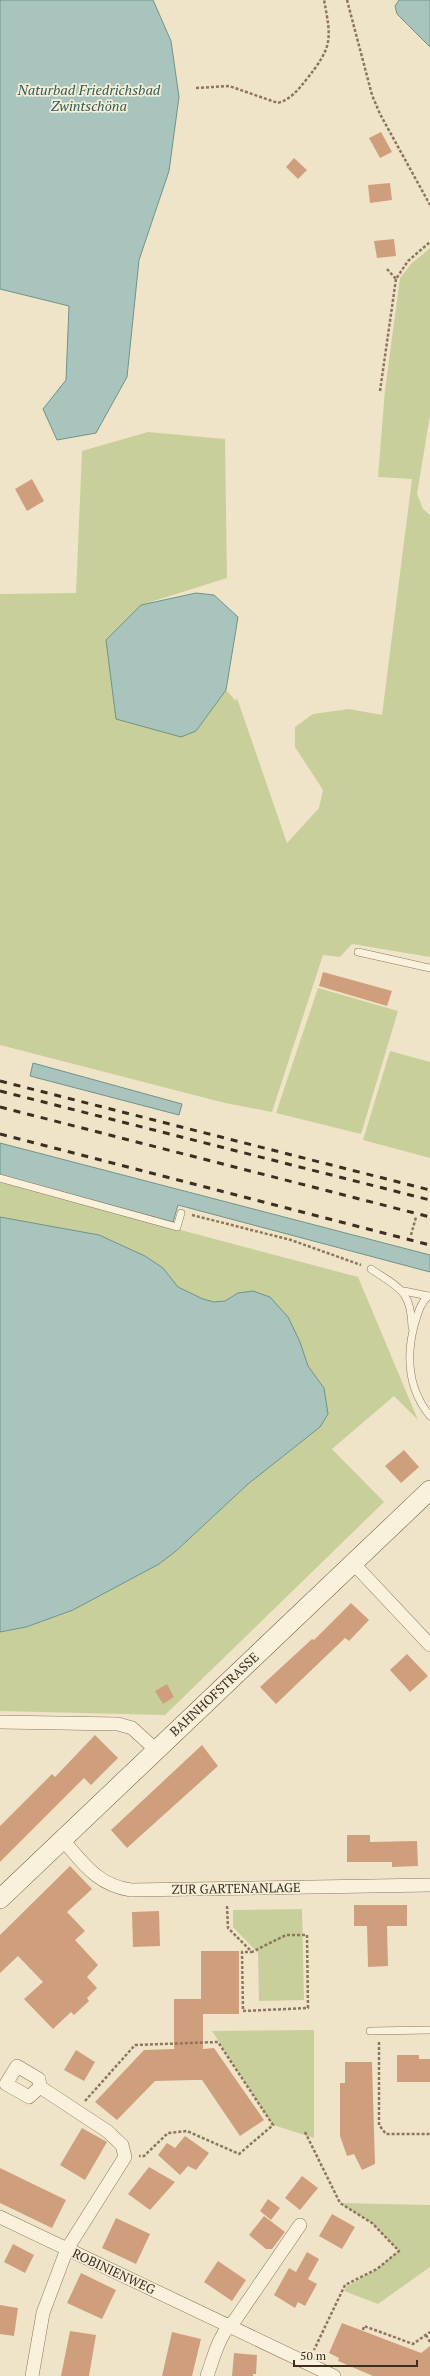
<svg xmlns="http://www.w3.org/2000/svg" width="430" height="2376" font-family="'PT Serif',serif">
<rect width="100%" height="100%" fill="#f0e4c8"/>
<!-- green -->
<g fill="#c9cf9b">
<polygon points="430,248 430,415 417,494 423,509 430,515 430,957 352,944 340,957 323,955 272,1112 225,1103 0,1045 0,594 76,593 82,451 148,432 225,439 227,578 141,605 196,731 226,690 236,701 237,698 287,843 319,808 323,790 295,747 295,727 313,714 349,709 382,715 412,479 378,477 385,390 400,278 411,264"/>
<polygon points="318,988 398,1011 361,1134 276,1113"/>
<polygon points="390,1051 430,1062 430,1158 363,1140"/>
<polygon points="0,1182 358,1277 418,1420 394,1396 332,1449 384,1502 165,1715 0,1711 0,1632 26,1627 73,1610 159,1564 176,1551 248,1484 281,1457 324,1388 308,1366 300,1342 238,1293 225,1301 214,1302 203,1299 178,1287 168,1274 145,1256 99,1235 0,1217"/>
<polygon points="302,1909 304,2000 259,2001 258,1953 233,1927 233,1910"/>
<polygon points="314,2030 314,2138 273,2125 212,2031"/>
<polygon points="340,2203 430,2205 430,2267 378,2304 344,2291 346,2287 377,2269 399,2251 372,2223"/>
</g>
<!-- water -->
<g fill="#a9c4bc" stroke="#6f938a">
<polygon points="0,0 153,0 171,41 179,97 169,171 139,260 127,377 96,433 57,440 43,409 66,380 69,306 0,289"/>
<polygon points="399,0 430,0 430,47 397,14 395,6"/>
<polygon points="196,593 214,595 238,617 226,690 196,731 181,737 116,719 106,640 141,605"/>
<polygon points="33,1063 182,1104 179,1115 30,1076"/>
<polygon points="0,1143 430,1255 430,1272 178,1205 173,1222 0,1175"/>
<polygon points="0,1217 99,1235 145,1256 163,1268 178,1287 203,1299 214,1302 225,1301 238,1293 253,1291 270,1297 288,1317 300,1342 308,1366 324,1388 328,1414 320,1427 248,1484 176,1551 159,1564 73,1610 26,1627 0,1632"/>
</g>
<!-- building -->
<g fill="#cf9f7d">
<polygon points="381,132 392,152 380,158 369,138"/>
<polygon points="294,158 307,170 298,179 286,167"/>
<polygon points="390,183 392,200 370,203 368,185"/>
<polygon points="394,239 396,256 377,258 374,241"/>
<polygon points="32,479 44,501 27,511 15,489"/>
<polygon points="323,972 392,991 387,1006 319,986"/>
<polygon points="404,1450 419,1467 401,1483 385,1466"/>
<polygon points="351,1603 369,1620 349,1641 345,1638 276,1704 260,1687 312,1639 314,1640"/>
<polygon points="407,1654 428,1676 410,1692 390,1670"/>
<polygon points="167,1684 174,1697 163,1704 155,1691"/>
<polygon points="95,1735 118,1758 91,1785 84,1778 0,1862 0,1826 52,1774 55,1777"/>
<polygon points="202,1745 218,1766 127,1848 111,1830"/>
<polygon points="347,1835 370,1835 370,1842 417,1841 418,1866 392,1867 392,1862 347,1862"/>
<polygon points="70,1866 92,1889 67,1912 85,1931 75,1940 98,1965 87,1977 97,1988 87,1998 89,2001 74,2015 71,2012 53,2029 24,1999 43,1982 18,1956 0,1973 0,1935"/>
<polygon points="354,1905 407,1905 407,1926 387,1926 388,1966 368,1967 367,1926 354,1926"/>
<polygon points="159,1911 160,1946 133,1947 132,1912"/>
<polygon points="201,1951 239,1951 239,2014 203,2014 203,2049 214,2048 264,2120 240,2136 202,2080 194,2080 155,2081 117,2120 95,2102 144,2050 174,2049 174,1999 201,1999"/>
<polygon points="76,2050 95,2062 84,2081 64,2070"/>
<polygon points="397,2055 419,2055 419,2059 430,2059 430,2082 397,2082"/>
<polygon points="345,2062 372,2062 375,2164 362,2170 354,2154 347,2156 340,2136 340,2083 345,2083"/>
<polygon points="82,2128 107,2142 85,2180 60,2165"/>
<polygon points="185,2136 209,2153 196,2170 188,2166 180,2175 158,2155 167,2143 175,2148"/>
<polygon points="149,2167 175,2182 150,2210 128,2194"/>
<polygon points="0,2168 66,2200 52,2228 0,2203"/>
<polygon points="302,2176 318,2188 300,2210 285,2198"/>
<polygon points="268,2199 280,2208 271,2220 260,2211"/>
<polygon points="332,2214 355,2227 342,2249 319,2236"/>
<polygon points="264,2216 285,2232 272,2249 266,2249 249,2235"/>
<polygon points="116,2218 150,2234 136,2264 102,2248"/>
<polygon points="13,2244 34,2255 25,2273 4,2262"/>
<polygon points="307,2252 319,2259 308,2279 317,2284 305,2306 298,2302 295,2308 274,2295 289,2268 296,2272"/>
<polygon points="218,2261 246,2280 232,2301 204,2282"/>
<polygon points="81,2273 116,2290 102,2319 67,2303"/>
<polygon points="0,2305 18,2308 14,2336 0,2334"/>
<polygon points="342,2323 421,2353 430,2346 430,2376 373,2376 338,2361 339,2358 329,2353"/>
<polygon points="70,2331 96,2335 89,2376 61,2376"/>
<polygon points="172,2332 201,2339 192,2376 162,2376"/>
<polygon points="234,2353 257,2355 256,2374 253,2374 253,2376 232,2376"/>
</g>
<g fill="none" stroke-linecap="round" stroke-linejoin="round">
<!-- lane casing -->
<g stroke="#8d765c" stroke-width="8">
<g id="lane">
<polyline points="358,952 430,968"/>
<polyline points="0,1178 177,1227 181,1213"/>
<path d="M371,1269C399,1288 411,1290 412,1327"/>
<polyline points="404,1291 428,1296"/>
<path d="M428,1296C419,1305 418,1314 414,1326C406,1358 408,1389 430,1416"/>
<polyline points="370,2031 430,2030"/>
</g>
</g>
<!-- street casing -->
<g stroke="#8d765c" stroke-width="14">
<g id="street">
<polyline points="353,1563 430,1645"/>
<polyline points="0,1722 118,1724 132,1728 155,1749"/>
<path d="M62,1839C83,1863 97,1885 131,1890L430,1885"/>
<polyline points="0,2217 334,2376"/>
<polyline points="32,2376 43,2313 67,2249 125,2157 122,2145 107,2131 40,2087 39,2079 17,2066 6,2084 29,2097 40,2087"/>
<path d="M207,2376C214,2357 219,2333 235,2320L300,2225"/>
</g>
</g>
<!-- secondary casing -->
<g stroke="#6f573f" stroke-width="20">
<polyline id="secondary" points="0,1899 430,1490"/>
</g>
<!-- path -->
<g stroke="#8d765c" stroke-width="2.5" stroke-dasharray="3 2" stroke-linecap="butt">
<polyline points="347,0 372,95 380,114 430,205"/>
<path d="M196,88L229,86L278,103C291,99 298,90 306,80C332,47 332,41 324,0"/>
<polyline points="387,269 396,279 408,261 430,242"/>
<polyline points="380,391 396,279"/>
<polyline points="192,1215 291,1240 361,1265"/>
<polyline points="411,1235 416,1217"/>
<polyline points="227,1906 228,1928 252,1952 286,1935 307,1935 308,2008 243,2011 242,1952 252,1952"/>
<polyline points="379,2042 379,2125 386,2134 430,2134"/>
<polyline points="85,2101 135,2045 218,2042 273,2125 239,2154 187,2131 168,2133 144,2156 139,2156"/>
<polyline points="305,2132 340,2203 372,2223 399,2251 377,2269 345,2285 314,2350"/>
<polyline points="363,2330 364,2326 413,2344 430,2332"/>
<polyline points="426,2335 430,2342"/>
</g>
<!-- lane -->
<use href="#lane" stroke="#faf1dc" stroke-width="7"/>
<!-- street -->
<use href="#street" stroke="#faf1dc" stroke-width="13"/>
<!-- secondary -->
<use href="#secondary" stroke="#faf1dc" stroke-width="19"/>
<!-- rail -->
<g stroke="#3d2e20" stroke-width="3" stroke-dasharray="7 7" stroke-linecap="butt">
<polyline points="0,1081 430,1190"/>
<polyline points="0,1091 430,1200"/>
<polyline points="0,1107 430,1217"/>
<polyline points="0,1134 430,1245"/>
</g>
</g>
<g text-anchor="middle" stroke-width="3.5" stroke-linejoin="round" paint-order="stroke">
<!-- street labels -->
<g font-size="13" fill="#3d2e20" stroke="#f7eed8">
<text transform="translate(214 1694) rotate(-43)" y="5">BAHNHOFSTRASSE</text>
<text transform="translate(236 1888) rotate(-1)" y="5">ZUR GARTENANLAGE</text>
<text transform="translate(114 2271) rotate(25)" y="5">ROBINIENWEG</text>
</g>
<!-- water labels -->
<g font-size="14" font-style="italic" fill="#2f5d5a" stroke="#f7eed8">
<text x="89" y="95">Naturbad Friedrichsbad<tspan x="89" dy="16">Zwintschöna</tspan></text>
</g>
</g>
<!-- scale -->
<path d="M294 2360v6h123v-6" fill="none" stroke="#3d2e20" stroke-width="2"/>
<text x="300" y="2360" font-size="12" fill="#3d2e20" stroke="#f7eed8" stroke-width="3" paint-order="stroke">50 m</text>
</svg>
